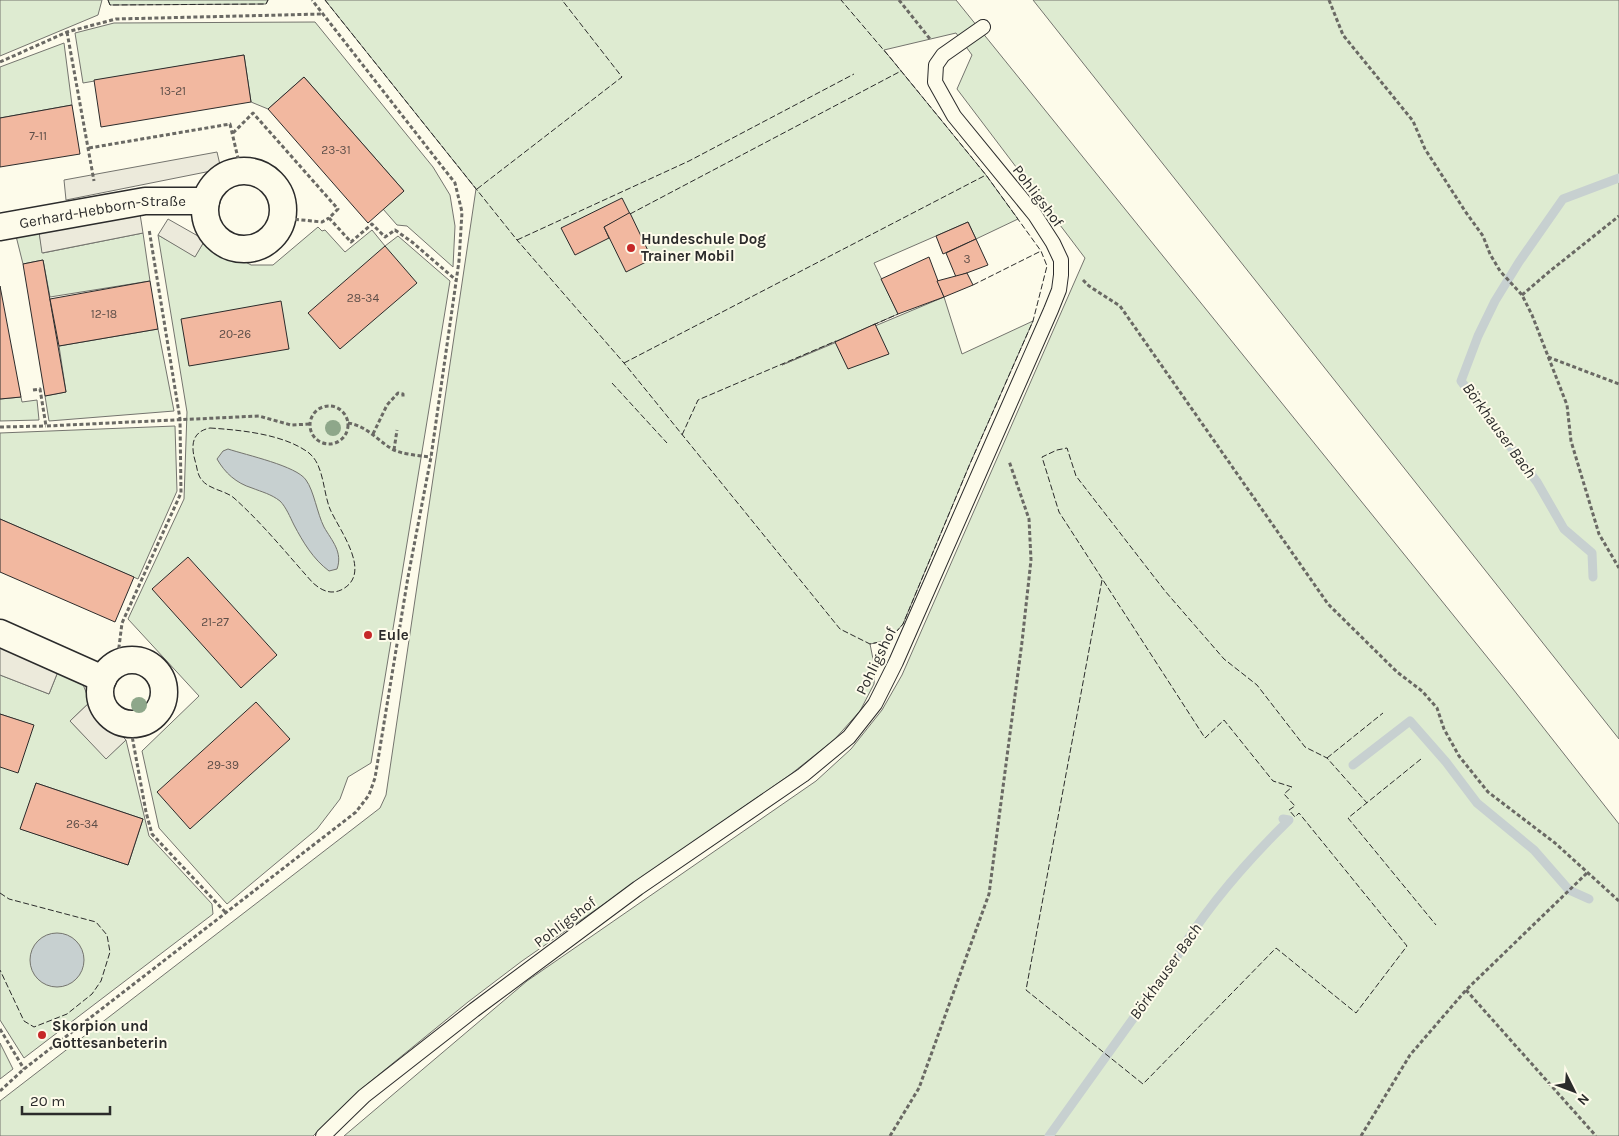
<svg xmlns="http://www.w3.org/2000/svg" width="1619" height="1136" font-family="Karla,sans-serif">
<rect width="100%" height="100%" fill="#fdfbea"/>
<!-- green -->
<g fill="#deebd1" stroke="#74746e" fill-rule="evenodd">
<polygon points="0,0 102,0 98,15 0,56"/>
<polygon points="108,0 268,0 266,4 110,5"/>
<polygon points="325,0 956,0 1513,689 1619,824 1619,1136 344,1136 527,981 816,781 851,749 882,710 902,675 1085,258 957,89 972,55 956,33 884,50 986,175 1018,219 976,239 968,222 874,263 898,314 782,365 944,297 962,354 1033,321 969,466 903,624 889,640 870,644 875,669 874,684 860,711 834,740 791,774 522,961 468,1002 360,1090 313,1136 0,1136 0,1101 380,808 386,795 476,189"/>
<polygon points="1033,0 1619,0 1619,739"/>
<polygon points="315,22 433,167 450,195 455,226 453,267 407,226 397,225 383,209 404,191 304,77 268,109 251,102 244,55 83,83 75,33 114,23"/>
<polygon points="64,43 72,105 0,118 0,67"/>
<polygon points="318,227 322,231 325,230 345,252 372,230 385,246 398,236 450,281 371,763 348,777 340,799 317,829 227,904 159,828 142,751 199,696 128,619 184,499 187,412 158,235 195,256 205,240 251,265 273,265"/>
<polygon points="39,232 43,253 143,233 150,281 50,297 43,260 23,264 16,236"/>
<polygon points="158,329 174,411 49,421 45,396 66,392 59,346"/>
<polygon points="21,397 22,402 37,400 39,420 0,421 0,399"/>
<polygon points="175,426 177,491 138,579 0,519 0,433"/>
<path d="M59,669L82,682L90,702L70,721L106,758L126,740L149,836L212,904L213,914L24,1058L0,1020V767L33,725L0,714V675L49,694ZM36,783L143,819L128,865L21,829Z"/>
<polygon points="0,1043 13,1069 0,1079"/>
</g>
<!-- parking -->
<g fill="#eceadb" stroke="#74746e">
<polygon points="217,152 221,169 66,200 64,180"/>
<polygon points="140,214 143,233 42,253 39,232"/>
<polygon points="168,219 205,240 195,257 158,235"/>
<polygon points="0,647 59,669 49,694 0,675"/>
<polygon points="90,702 126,740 106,759 70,721"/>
</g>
<!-- water -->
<g fill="#c7d0d0" stroke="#74746e">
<path d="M228,449C246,455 297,466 306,480C314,491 317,513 324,527C332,541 343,552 337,569L329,571C313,559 303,542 294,525C290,517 286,507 280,501C271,494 262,492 252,488C236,483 225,473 217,459L223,451Z"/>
<circle cx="57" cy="960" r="27"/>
</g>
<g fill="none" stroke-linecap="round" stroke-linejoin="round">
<!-- stream -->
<g stroke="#c7d0d0" stroke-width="9">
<polyline points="1593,577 1592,553 1564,529 1537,482 1461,381 1478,336 1495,301 1519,262 1563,199 1619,178"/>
<polyline points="1353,765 1410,721 1446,762 1477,803 1534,850 1569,890 1589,899"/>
<path d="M1049,1136L1173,963C1204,910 1245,863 1289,820L1283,819"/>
</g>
</g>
<!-- building -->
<g fill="#f2b8a0" stroke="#2b2b2b">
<polygon points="244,55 251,102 101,127 94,80"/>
<polygon points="304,77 404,191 368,223 268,109"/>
<polygon points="72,105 80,154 0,167 0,118"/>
<polygon points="622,198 630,214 604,227 609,238 575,255 561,228"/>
<polygon points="629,213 630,213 652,259 626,272 604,227"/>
<polygon points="968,222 976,239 943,254 936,236"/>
<polygon points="976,239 988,265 956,277 946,253"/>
<polygon points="385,246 417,283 340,349 308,313"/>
<polygon points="929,257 944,297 898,314 881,279"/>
<polygon points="43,260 66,392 45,396 23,264"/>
<polygon points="967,273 973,285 944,297 937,281"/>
<polygon points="150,281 158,329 59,346 50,299"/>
<polygon points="0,286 21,397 0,399"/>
<polygon points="281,301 289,349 189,366 181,319"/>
<polygon points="875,324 889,354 848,369 835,342"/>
<polygon points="0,519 134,577 115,622 0,572"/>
<polygon points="188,557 277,655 241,688 152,589"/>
<polygon points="256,702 290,739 190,829 157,792"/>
<polygon points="0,714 34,725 18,773 0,767"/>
<polygon points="36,783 143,819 128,865 20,829"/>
</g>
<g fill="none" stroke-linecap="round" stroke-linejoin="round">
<!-- service casing -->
<g stroke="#2b2b2b" stroke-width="16">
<polyline id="service" points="323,1136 364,1096 474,1010 638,888 803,775 849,737 875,704 896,662 1051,310 1059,290 1061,275 1061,260 1053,243 1035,215 954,116 935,82 936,65 943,55 983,27"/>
</g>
<!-- minor casing -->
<g stroke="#2b2b2b" stroke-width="29">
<g id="minor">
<circle cx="244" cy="210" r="39"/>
<path id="s1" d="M0,227L145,201H206"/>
<polyline points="0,633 103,679"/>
<circle cx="132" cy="692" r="32"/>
</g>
</g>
<!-- path -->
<g stroke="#6a6964" stroke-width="3" stroke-dasharray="4 2.5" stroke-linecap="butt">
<polyline points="899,0 930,39"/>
<polyline points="1329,0 1343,35 1413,121 1425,149 1465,211 1483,236 1490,254 1500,271 1522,295 1532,315 1567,405 1571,441 1599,534 1619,568"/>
<polyline points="67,32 94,181"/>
<polyline points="0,62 67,32 116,19 322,14"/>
<polyline points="233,133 253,113 338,209 329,218 351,242 372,224 385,237 395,230 412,242 456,280"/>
<polyline points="89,148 230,124 241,171"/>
<polyline points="282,218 322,222 329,218"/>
<polyline points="1083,280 1089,286 1120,306 1328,604 1397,672 1422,691 1437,708 1444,729 1459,756 1488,792 1555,843 1619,901"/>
<polyline points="1522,295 1550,271 1619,216"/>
<polyline points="1548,357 1619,384"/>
<polyline points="33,390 40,389 46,426 259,416 291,425 311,424"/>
<circle cx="329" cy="425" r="19"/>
<path d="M348,423C367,426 377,440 392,449C400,454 421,456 431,457"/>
<polyline points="0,427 46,426"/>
<polyline points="373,434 387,405 398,393 403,394 403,398"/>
<polyline points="394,450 397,430"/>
<polyline points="118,655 122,623 181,493 180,419 149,229"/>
<polyline points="130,725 146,812 152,834 226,913"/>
<polyline points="1466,990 1596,1136"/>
<polyline points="0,1029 24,1069"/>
<polyline points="0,1091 24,1069 356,812 369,795 375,778 408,577 431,457 459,261 462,212 455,183 312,0"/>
<polyline points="890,1136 919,1088 989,894 1022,642 1031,560 1029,519 1009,461"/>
<polyline points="1361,1136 1410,1055 1466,990 1588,872"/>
</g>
<!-- service -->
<use href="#service" stroke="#fdfbea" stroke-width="14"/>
<!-- minor -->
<use href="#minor" stroke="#fdfbea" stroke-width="26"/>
<!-- fence -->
<g stroke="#2b2b2b" stroke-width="1" stroke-dasharray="6 2.5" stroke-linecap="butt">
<polyline points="108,0 110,5 266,4 268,0"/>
<polyline points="325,0 517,240 624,363 840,629 870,644 889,640 903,624 969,466 1033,321 1047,266 1041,251 986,175 893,61 841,0"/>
<polyline points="477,189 622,77 562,0"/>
<polyline points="630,214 901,71"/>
<polyline points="517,240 689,161 854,74"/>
<polyline points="973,285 1041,251"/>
<polyline points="873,325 898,314"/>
<polyline points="624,363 986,175"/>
<polyline points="612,383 667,443"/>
<path d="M210,428C240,430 284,434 309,453C324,465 323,492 330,509C339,530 374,574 341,590C330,595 321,590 313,583C287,554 263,524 234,498C225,490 209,490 201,479C198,475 197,469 196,464C191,448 190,432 210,428Z"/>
<polyline points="682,435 698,400 836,341"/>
<polyline points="1102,580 1026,990 1143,1084 1276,948 1356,1013 1407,946 1299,813 1295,817 1289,810 1295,806 1284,794 1292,787 1273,781 1224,720 1205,738 1059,512 1042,457 1057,450 1067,448 1076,476 1165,591 1224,659 1257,685 1305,747 1327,758 1367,803"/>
<polyline points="1327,758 1383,713"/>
<polyline points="1421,759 1348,818 1436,925"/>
<polyline points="0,893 9,899 96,922 107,935 110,952 101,981 92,994 67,1014 34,1027 24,1021 0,970"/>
</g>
</g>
<!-- trees -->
<g fill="#8ea78a">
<circle cx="333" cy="428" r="8"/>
<circle cx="139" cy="705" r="8"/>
</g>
<!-- markers -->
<g fill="#c62828" stroke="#fdfbea" stroke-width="2">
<circle cx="631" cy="248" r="5"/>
<circle cx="368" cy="635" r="5"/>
<circle cx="42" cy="1035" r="5"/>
</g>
<g text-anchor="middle" stroke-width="4" stroke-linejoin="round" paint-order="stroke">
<!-- number labels -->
<g font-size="12" fill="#5d4e48">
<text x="173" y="95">13-21</text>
<text x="38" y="140">7-11</text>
<text x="336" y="154">23-31</text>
<text x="967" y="263">3</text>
<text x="363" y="302">28-34</text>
<text x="104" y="318">12-18</text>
<text x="235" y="338">20-26</text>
<text x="215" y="626">21-27</text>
<text x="223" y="769">29-39</text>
<text x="82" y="828">26-34</text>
</g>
<!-- street labels -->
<g font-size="15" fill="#2b2b2b" stroke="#fdfbea">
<text transform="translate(1038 196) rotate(53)" y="5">Pohligshof</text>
<text dy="5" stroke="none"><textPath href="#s1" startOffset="104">Gerhard-Hebborn-Straße</textPath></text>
<text transform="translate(876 661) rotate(-64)" y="5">Pohligshof</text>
<text transform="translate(565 922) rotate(-37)" y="5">Pohligshof</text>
</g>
<!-- poi labels -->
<g font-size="15" font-weight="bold" fill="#2b2b2b" stroke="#fdfbea" text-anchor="start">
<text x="641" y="244">Hundeschule Dog<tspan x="641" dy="17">Trainer Mobil</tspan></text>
<text x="378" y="640">Eule</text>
<text x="52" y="1031">Skorpion und<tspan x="52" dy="17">Gottesanbeterin</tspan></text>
</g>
<!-- water labels -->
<g font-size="16" font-style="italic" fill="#2b2b2b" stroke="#fdfbea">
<text transform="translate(1500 430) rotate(54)" y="6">Börkhauser Bach</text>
<text transform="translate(1165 971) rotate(-55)" y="6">Börkhauser Bach</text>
</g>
</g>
<!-- north arrow -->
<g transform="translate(1574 1091) rotate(132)" stroke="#fdfbea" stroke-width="4" paint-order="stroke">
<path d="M0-4L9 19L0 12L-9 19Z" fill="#2b2b2b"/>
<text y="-8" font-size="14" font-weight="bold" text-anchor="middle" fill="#2b2b2b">N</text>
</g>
<!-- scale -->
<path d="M22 1106v8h88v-8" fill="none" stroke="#2b2b2b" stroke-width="2.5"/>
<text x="30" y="1106" font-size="15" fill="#2b2b2b" stroke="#fdfbea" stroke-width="4" paint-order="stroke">20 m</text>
</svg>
